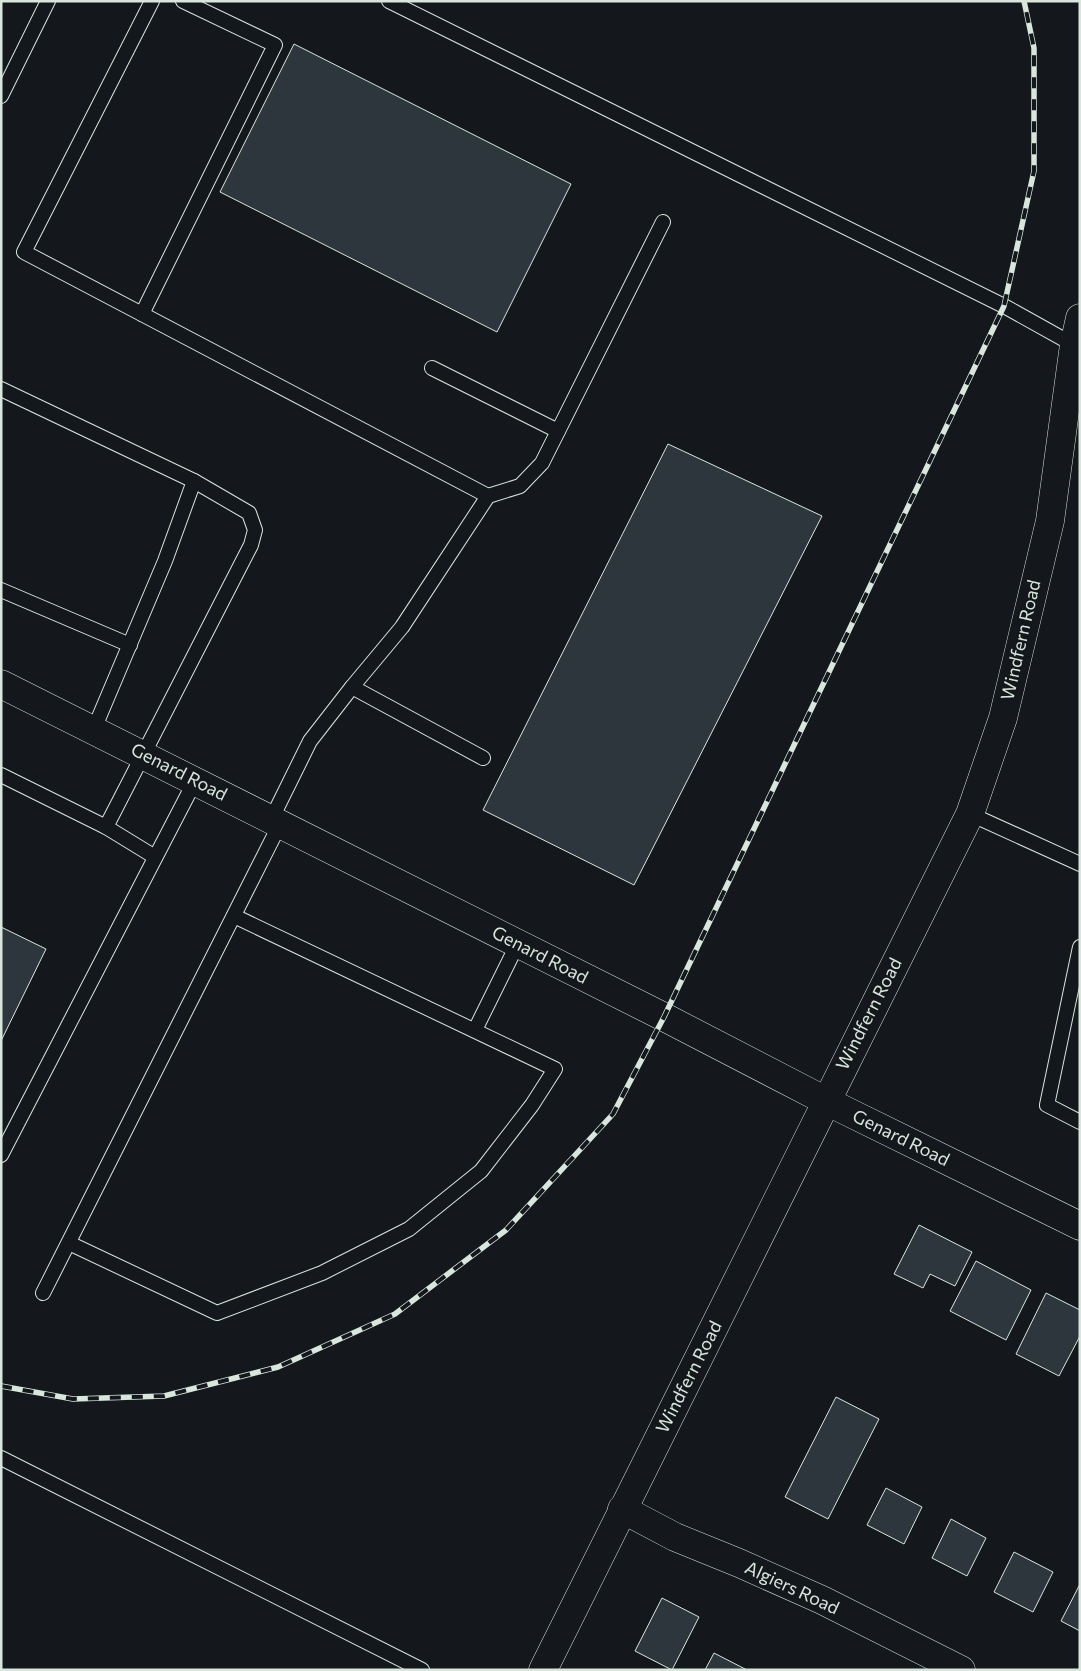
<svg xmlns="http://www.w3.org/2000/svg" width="1081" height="1671" font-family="Commissioner,sans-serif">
<rect width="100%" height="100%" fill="#14181c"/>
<!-- building -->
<g fill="#2c363c" stroke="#d8e6dc">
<polygon points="294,44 571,184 497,332 220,192"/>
<polygon points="668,444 822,516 634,885 483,810"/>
<polygon points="1,927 46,949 1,1041"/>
<polygon points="919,1225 972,1252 955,1286 930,1274 923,1288 894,1274"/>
<polygon points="976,1261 1031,1290 1006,1340 950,1311"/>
<polygon points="1046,1293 1080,1310 1080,1336 1059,1376 1016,1354"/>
<polygon points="836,1397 879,1419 828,1519 785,1497"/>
<polygon points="886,1488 922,1507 904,1544 867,1525"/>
<polygon points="951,1519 986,1538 967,1576 932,1558"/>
<polygon points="1014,1552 1053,1572 1033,1612 994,1592"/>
<polygon points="1080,1584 1080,1631 1061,1621"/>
<polygon points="662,1598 699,1617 672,1670 635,1651"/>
<polygon points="714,1653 747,1670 705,1670"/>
</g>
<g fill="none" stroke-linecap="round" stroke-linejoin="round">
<!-- lane casing -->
<g stroke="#d8e6dc" stroke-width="16">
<g id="lane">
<polyline points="152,1 24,252 488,496"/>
<polyline points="389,1 1004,306 1074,345"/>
<polyline points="1,96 48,1"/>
<polyline points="142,314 275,45 183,1"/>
<polyline points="432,368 558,431"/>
<polyline points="1,389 194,481 249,513 255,530 251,545 106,827"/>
<polyline points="1,590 130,645"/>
<polyline points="352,687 483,758"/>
<polyline points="94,729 165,561 194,481"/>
<polyline points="1,775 106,827 155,857"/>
<polyline points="970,814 1080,864"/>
<polyline points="271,820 310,741 352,687 402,627 488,496 520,486 542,463 663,222"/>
<polyline points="1080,947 1047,1105 1080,1122"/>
<polyline points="475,1030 518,943"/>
<polyline points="1,1155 195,781"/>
<polyline points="69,1243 217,1313 322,1273 409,1229 481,1171 532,1105 555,1069 234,916"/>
<polyline points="43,1293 280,824"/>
<polyline points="1,1458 422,1670"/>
</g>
</g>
<!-- street casing -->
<g stroke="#d8e6dc" stroke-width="29">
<polyline id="street" points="622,1509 675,1537 739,1563 822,1600 961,1670"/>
</g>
<!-- secondary casing -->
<g stroke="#d8e6dc" stroke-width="29">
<g id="secondary">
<polyline points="1,684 664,1017 826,1101 1080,1226"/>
<polyline points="543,1670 970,814 1003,718 1050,521 1074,345 1080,318"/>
</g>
</g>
<!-- lane -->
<use href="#lane" stroke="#14181c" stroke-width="14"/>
<!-- street -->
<use href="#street" stroke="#14181c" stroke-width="28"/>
<!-- secondary -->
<use href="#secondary" stroke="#14181c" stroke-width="28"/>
<!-- rail casing -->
<g stroke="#d8e6dc" stroke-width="5.5">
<polyline id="rail" points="1,1386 73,1399 164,1396 278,1367 395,1314 506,1230 613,1114 664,1017 1004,306 1034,171 1034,48 1024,1"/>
</g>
<!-- rail -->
<use href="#rail" stroke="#14181c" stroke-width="4" stroke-dasharray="11" stroke-linecap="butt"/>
</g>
<g text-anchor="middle" stroke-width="4" stroke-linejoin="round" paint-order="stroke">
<!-- street labels -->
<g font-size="18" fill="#d8e6dc" stroke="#14181c">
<text transform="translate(1021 640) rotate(-77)" y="6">Windfern Road</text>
<text transform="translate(179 772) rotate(27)" y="6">Genard Road</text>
<text transform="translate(540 955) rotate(27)" y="6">Genard Road</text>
<text transform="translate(869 1014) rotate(-63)" y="6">Windfern Road</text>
<text transform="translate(901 1138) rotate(26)" y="6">Genard Road</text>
<text transform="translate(689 1377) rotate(-63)" y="6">Windfern Road</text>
<text transform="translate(792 1588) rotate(25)" y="6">Algiers Road</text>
</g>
</g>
<!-- border -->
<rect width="1081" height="1671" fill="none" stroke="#d8e6dc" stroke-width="5"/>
</svg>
